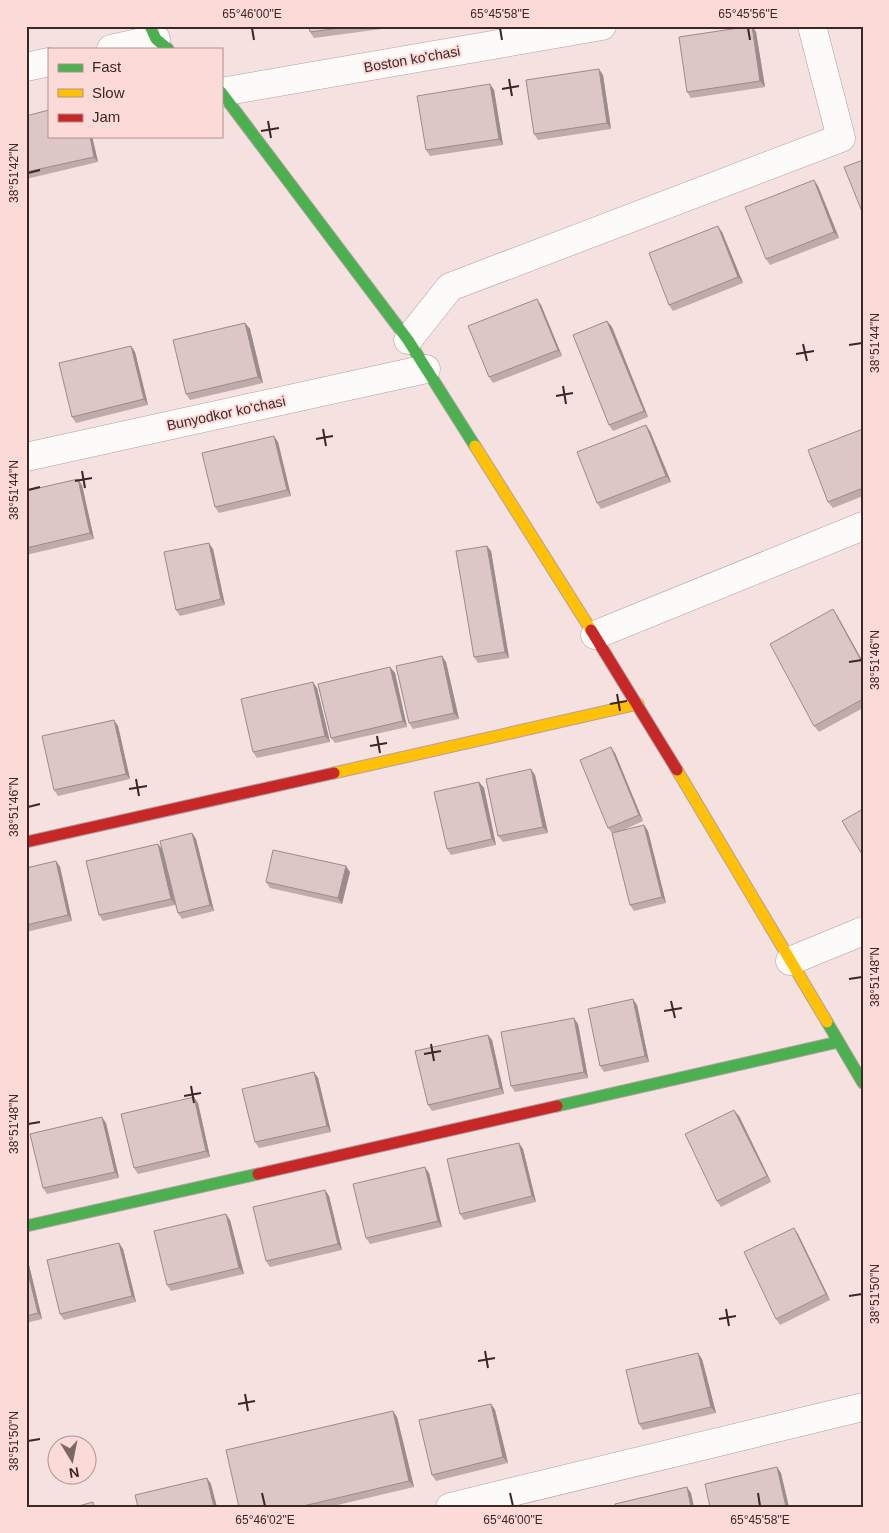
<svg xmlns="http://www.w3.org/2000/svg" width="889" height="1533" font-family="Helvetica,sans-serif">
<rect width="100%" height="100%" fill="#f4e1e0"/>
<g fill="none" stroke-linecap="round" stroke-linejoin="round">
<!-- street casing -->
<g stroke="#b1a09f" stroke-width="29">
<g id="street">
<polyline points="111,49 156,39"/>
<polyline points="26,67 49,62"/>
<polyline points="221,92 602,26"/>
<polyline points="408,340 450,287 841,138 812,26"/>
<polyline points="26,457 426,369"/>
<polyline points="595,635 863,526"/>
<polyline points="790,961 863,931"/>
<polyline points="450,1507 863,1407"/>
</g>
</g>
<!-- fast casing -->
<g stroke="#b1a09f" stroke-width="13">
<g id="fast">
<polyline points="150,26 156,39 168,49"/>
<polyline points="221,92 408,340 475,446"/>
<polyline points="827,1022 863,1083"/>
<polyline points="557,1106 838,1042"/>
<polyline points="26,1226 258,1174"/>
</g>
</g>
<!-- slow casing -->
<g stroke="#b1a09f" stroke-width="13">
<g id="slow">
<polyline points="475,446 591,630"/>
<polyline points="677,770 827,1022"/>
<polyline points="334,773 638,704"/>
</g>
</g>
<!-- jam casing -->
<g stroke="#b1a09f" stroke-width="13">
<g id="jam">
<polyline points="591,630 677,770"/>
<polyline points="26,842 334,773"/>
<polyline points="258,1174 557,1106"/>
</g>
</g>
<!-- street -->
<use href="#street" stroke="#fdfafa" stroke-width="28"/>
<!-- fast -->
<use href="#fast" stroke="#4caf50" stroke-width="11"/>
<!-- slow -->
<use href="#slow" stroke="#ffc107" stroke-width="11"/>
<!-- jam -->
<use href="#jam" stroke="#c62828" stroke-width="11"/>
</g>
<!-- wall -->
<g fill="#beabaa">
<polygon points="309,26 404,26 314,38 310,32"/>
<polygon points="752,26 756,32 765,87 691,98 687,92"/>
<polygon points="603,75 611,129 538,140 534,134"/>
<polygon points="490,84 494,90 503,145 430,156 426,150"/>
<polygon points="26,116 49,136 92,136 98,162 26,179"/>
<polygon points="818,186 839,238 770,265 766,259"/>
<polygon points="722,232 743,283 673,311 669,305"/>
<polygon points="541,305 562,356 493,383 489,377"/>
<polygon points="607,321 612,327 648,417 613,431 609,425"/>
<polygon points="245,323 250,329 263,383 190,400 186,394"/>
<polygon points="131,346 135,352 148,405 76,423 72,417"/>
<polygon points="863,429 863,496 833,508 828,502"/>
<polygon points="650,431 671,482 601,509 597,503"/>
<polygon points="278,442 291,496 219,513 215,507"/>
<polygon points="82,485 94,539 26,555 26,491"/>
<polygon points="487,546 491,551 509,658 478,663 474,657"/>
<polygon points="213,549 225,605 180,616 176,610"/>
<polygon points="837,615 863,662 863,708 819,732 814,726"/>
<polygon points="446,662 459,719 413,729 409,723"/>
<polygon points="390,667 395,673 407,727 335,743 331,738"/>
<polygon points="317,688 330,742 257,758 253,752"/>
<polygon points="118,726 130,779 58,796 54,790"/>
<polygon points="615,753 643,821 619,832 644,825 648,831 666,903 634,911 630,905 612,833 608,828"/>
<polygon points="535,775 548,833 503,842 498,836"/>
<polygon points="479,782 484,788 496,845 451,855 447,849"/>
<polygon points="192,833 196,839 214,911 182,919 178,913 175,905 103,921 99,915"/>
<polygon points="56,861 60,867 72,921 26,932 26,868"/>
<polygon points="350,872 342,904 270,888 266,882"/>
<polygon points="637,1005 649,1062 604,1072 600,1066"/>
<polygon points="578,1024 588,1078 515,1092 511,1086"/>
<polygon points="488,1035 492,1040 504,1094 432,1111 428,1105"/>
<polygon points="314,1072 318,1078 331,1132 259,1148 255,1142"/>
<polygon points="198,1103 210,1157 138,1174 134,1168"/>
<polygon points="739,1116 771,1182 721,1207 717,1201"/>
<polygon points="106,1123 119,1178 47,1194 43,1188"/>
<polygon points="519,1143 523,1149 536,1202 464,1220 460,1214"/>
<polygon points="429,1173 442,1227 370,1244 366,1238"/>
<polygon points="325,1190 329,1196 342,1250 270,1267 266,1261"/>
<polygon points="230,1220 244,1274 171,1291 167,1285"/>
<polygon points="798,1234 830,1300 780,1325 776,1319"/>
<polygon points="119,1243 123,1249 136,1302 64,1320 60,1314"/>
<polygon points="26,1261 29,1265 42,1319 26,1323"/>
<polygon points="702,1359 716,1413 643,1430 639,1424"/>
<polygon points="491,1404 495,1410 508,1463 436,1481 432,1475"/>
<polygon points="397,1417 414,1487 329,1507 239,1507"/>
</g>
<!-- shaded-wall -->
<g fill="#9b8b8b">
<polygon points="752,26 756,32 765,87 760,81"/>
<polygon points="599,69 603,75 611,129 607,123"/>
<polygon points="490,84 494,90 503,145 499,139"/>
<polygon points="90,136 92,136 98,162 94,157"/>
<polygon points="814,180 818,186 839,238 834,232"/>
<polygon points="718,226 722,232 743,283 738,277"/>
<polygon points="537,299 541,305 562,356 558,350"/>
<polygon points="607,321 612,327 648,417 644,411"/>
<polygon points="245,323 250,329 263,383 258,377"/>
<polygon points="131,346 135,352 148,405 144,399"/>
<polygon points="646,425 650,431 671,482 666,476"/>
<polygon points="274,436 278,442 291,496 287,490"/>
<polygon points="78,479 82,485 94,539 90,533"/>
<polygon points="209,543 213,549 225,605 221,599"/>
<polygon points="487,546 491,551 509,658 505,652"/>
<polygon points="833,609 837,615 863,662 863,664"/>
<polygon points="442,656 446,662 459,719 454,713"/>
<polygon points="390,667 395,673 407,727 403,721"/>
<polygon points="313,682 317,688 330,742 325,736"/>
<polygon points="114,720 118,726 130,779 126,774"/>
<polygon points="611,747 615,753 643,821 639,815"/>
<polygon points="531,769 535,775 548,833 543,827"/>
<polygon points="479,782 484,788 496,845 492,839"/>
<polygon points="644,825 648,831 666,903 662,897"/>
<polygon points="192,833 196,839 214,911 210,905"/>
<polygon points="158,844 163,850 175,905 171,899"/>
<polygon points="56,861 60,867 72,921 68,915"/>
<polygon points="346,866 350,872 342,904 338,898"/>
<polygon points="633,999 637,1005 649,1062 645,1056"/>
<polygon points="574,1018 578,1024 588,1078 584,1072"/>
<polygon points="488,1035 492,1040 504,1094 500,1088"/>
<polygon points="314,1072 318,1078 331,1132 327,1126"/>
<polygon points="194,1097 198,1103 210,1157 206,1151"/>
<polygon points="734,1110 739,1116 771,1182 767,1176"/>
<polygon points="102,1117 106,1123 119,1178 115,1172"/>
<polygon points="519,1143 523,1149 536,1202 532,1196"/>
<polygon points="425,1167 429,1173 442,1227 438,1221"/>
<polygon points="325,1190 329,1196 342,1250 338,1244"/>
<polygon points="226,1214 230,1220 244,1274 239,1268"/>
<polygon points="794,1228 798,1234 830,1300 826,1294"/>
<polygon points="119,1243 123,1249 136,1302 132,1296"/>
<polygon points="26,1261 29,1265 42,1319 38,1313 26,1265"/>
<polygon points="698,1353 702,1359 716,1413 711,1407"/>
<polygon points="491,1404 495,1410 508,1463 503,1457"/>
<polygon points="393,1411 397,1417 414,1487 409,1481"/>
<polygon points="777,1467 781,1473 789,1507 786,1507"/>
<polygon points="207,1478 211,1484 217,1507 214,1507"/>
<polygon points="687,1487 691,1493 694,1507 691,1507"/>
</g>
<!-- building -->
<g fill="#ddc7c6" stroke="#9b8b8b">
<polygon points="309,26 355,26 310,32"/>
<polygon points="752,26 760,81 687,92 679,37"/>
<polygon points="599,69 607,123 534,134 526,80"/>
<polygon points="490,84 499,139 426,150 417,96"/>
<polygon points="49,110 49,136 90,136 94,157 26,172 26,116"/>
<polygon points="863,160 863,214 844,167"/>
<polygon points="814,180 834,232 766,259 745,207"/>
<polygon points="718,226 738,277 669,305 649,253"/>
<polygon points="537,299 558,350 489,377 468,326"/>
<polygon points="607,321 644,411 609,425 573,335"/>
<polygon points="245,323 258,377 186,394 173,340"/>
<polygon points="131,346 144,399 72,417 59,363"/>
<polygon points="646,425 666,476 597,503 577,452"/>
<polygon points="863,429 863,488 828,502 808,450"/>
<polygon points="274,436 287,490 215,507 202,453"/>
<polygon points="78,479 90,533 26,548 26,491"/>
<polygon points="209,543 221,599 176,610 164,552"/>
<polygon points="487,546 505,652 474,657 456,551"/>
<polygon points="833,609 863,664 863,699 814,726 770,644"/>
<polygon points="442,656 454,713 409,723 396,666"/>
<polygon points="390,667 403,721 331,738 318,684"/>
<polygon points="313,682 325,736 253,752 241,699"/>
<polygon points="114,720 126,774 54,790 42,736"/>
<polygon points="611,747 639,815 608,828 580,760"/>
<polygon points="531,769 543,827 498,836 486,779"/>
<polygon points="479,782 492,839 447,849 434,792"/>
<polygon points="863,809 863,856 842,821"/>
<polygon points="644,825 662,897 630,905 612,833"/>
<polygon points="192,833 210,905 178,913 160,841"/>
<polygon points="158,844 171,899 99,915 86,861"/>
<polygon points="273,850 346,866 338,898 266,882"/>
<polygon points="56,861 68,915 26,925 26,868"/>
<polygon points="633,999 645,1056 600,1066 588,1009"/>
<polygon points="574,1018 584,1072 511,1086 501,1032"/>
<polygon points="488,1035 500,1088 428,1105 415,1051"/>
<polygon points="314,1072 327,1126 255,1142 242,1089"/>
<polygon points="194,1097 206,1151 134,1168 121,1114"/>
<polygon points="734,1110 767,1176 717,1201 685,1134"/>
<polygon points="102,1117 115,1172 43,1188 30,1134"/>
<polygon points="519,1143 532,1196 460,1214 447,1159"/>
<polygon points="425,1167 438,1221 366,1238 353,1184"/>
<polygon points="325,1190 338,1244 266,1261 253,1207"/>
<polygon points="226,1214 239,1268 167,1285 154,1231"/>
<polygon points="794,1228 826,1294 776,1319 744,1252"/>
<polygon points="119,1243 132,1296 60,1314 47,1260"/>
<polygon points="26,1265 38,1313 26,1316"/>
<polygon points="698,1353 711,1407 639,1424 626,1370"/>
<polygon points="491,1404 503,1457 432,1475 419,1420"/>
<polygon points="393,1411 409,1481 299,1507 239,1507 226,1450"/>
<polygon points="777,1467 786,1507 710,1507 705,1484"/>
<polygon points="207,1478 214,1507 138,1507 135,1495"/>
<polygon points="687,1487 691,1507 615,1507 615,1504"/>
<polygon points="93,1502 94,1507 75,1507"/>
</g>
<!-- ticks -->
<path fill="none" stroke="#3b2726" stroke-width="2" d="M252,28L254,40M500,28L502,40M748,28L750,40M509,79L512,96M502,89L519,86M268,121L271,138M261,131L279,128M28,173L40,170M803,344L807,361M849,345L862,343M796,354L814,351M563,386L566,404M556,396L573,393M323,429L326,446M316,439L333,436M82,471L85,488M75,481L92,478M28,490L40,487M849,662L862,660M617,694L620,711M610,704L627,701M377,736L380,753M370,746L387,743M136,779L139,796M129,789L147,786M28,807L40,804M849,979L862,977M671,1001L675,1018M664,1011L682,1008M431,1044L434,1061M424,1054L441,1051M191,1086L194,1103M184,1096L201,1093M28,1124L40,1122M849,1296L862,1294M726,1309L729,1326M719,1319L736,1316M485,1351L488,1368M478,1361L495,1358M245,1394L248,1411M238,1404L255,1401M28,1441L40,1439M262,1493L265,1506M510,1493L513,1506M758,1493L760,1506"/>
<g text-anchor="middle" stroke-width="4" stroke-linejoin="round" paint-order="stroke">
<!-- street labels -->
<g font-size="14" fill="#3b2726" stroke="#fcdad8">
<text transform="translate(412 59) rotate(-10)" y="5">Boston ko'chasi</text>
<text transform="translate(226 413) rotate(-12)" y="5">Bunyodkor ko'chasi</text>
</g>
</g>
<!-- border -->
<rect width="889" height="1533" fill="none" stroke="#fcdad8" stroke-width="55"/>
<!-- legend -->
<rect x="48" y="48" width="175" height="90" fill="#fcdad8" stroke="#af9291"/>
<rect x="58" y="64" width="25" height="8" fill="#4caf50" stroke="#af9291"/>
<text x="92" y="72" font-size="15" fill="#3b2726">Fast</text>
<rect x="58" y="89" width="25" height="8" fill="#ffc107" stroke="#af9291"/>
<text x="92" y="98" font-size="15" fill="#3b2726">Slow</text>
<rect x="58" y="114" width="25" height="8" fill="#c62828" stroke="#af9291"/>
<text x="92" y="122" font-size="15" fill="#3b2726">Jam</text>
<!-- north arrow -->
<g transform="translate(72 1460) rotate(170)"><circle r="24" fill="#fcdad8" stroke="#af9291"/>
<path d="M0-4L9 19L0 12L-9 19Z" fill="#7c6867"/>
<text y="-8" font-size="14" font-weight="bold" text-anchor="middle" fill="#3b2726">N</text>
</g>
<rect x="28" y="28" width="834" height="1478" fill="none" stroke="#3b2726" stroke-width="2"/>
<g font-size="12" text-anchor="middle" fill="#3b2726">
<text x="252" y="18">65°46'00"E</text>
<text x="500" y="18">65°45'58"E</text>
<text x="748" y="18">65°45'56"E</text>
<text transform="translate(14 173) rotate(-90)" y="4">38°51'42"N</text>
<text transform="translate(875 343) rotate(-90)" y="4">38°51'44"N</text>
<text transform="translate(14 490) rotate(-90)" y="4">38°51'44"N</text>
<text transform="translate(875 660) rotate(-90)" y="4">38°51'46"N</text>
<text transform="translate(14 807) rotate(-90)" y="4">38°51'46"N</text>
<text transform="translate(875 977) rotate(-90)" y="4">38°51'48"N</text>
<text transform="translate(14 1124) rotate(-90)" y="4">38°51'48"N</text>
<text transform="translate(875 1294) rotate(-90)" y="4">38°51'50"N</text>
<text transform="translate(14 1441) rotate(-90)" y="4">38°51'50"N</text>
<text x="265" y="1524">65°46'02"E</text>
<text x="513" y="1524">65°46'00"E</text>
<text x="760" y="1524">65°45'58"E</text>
</g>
</svg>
